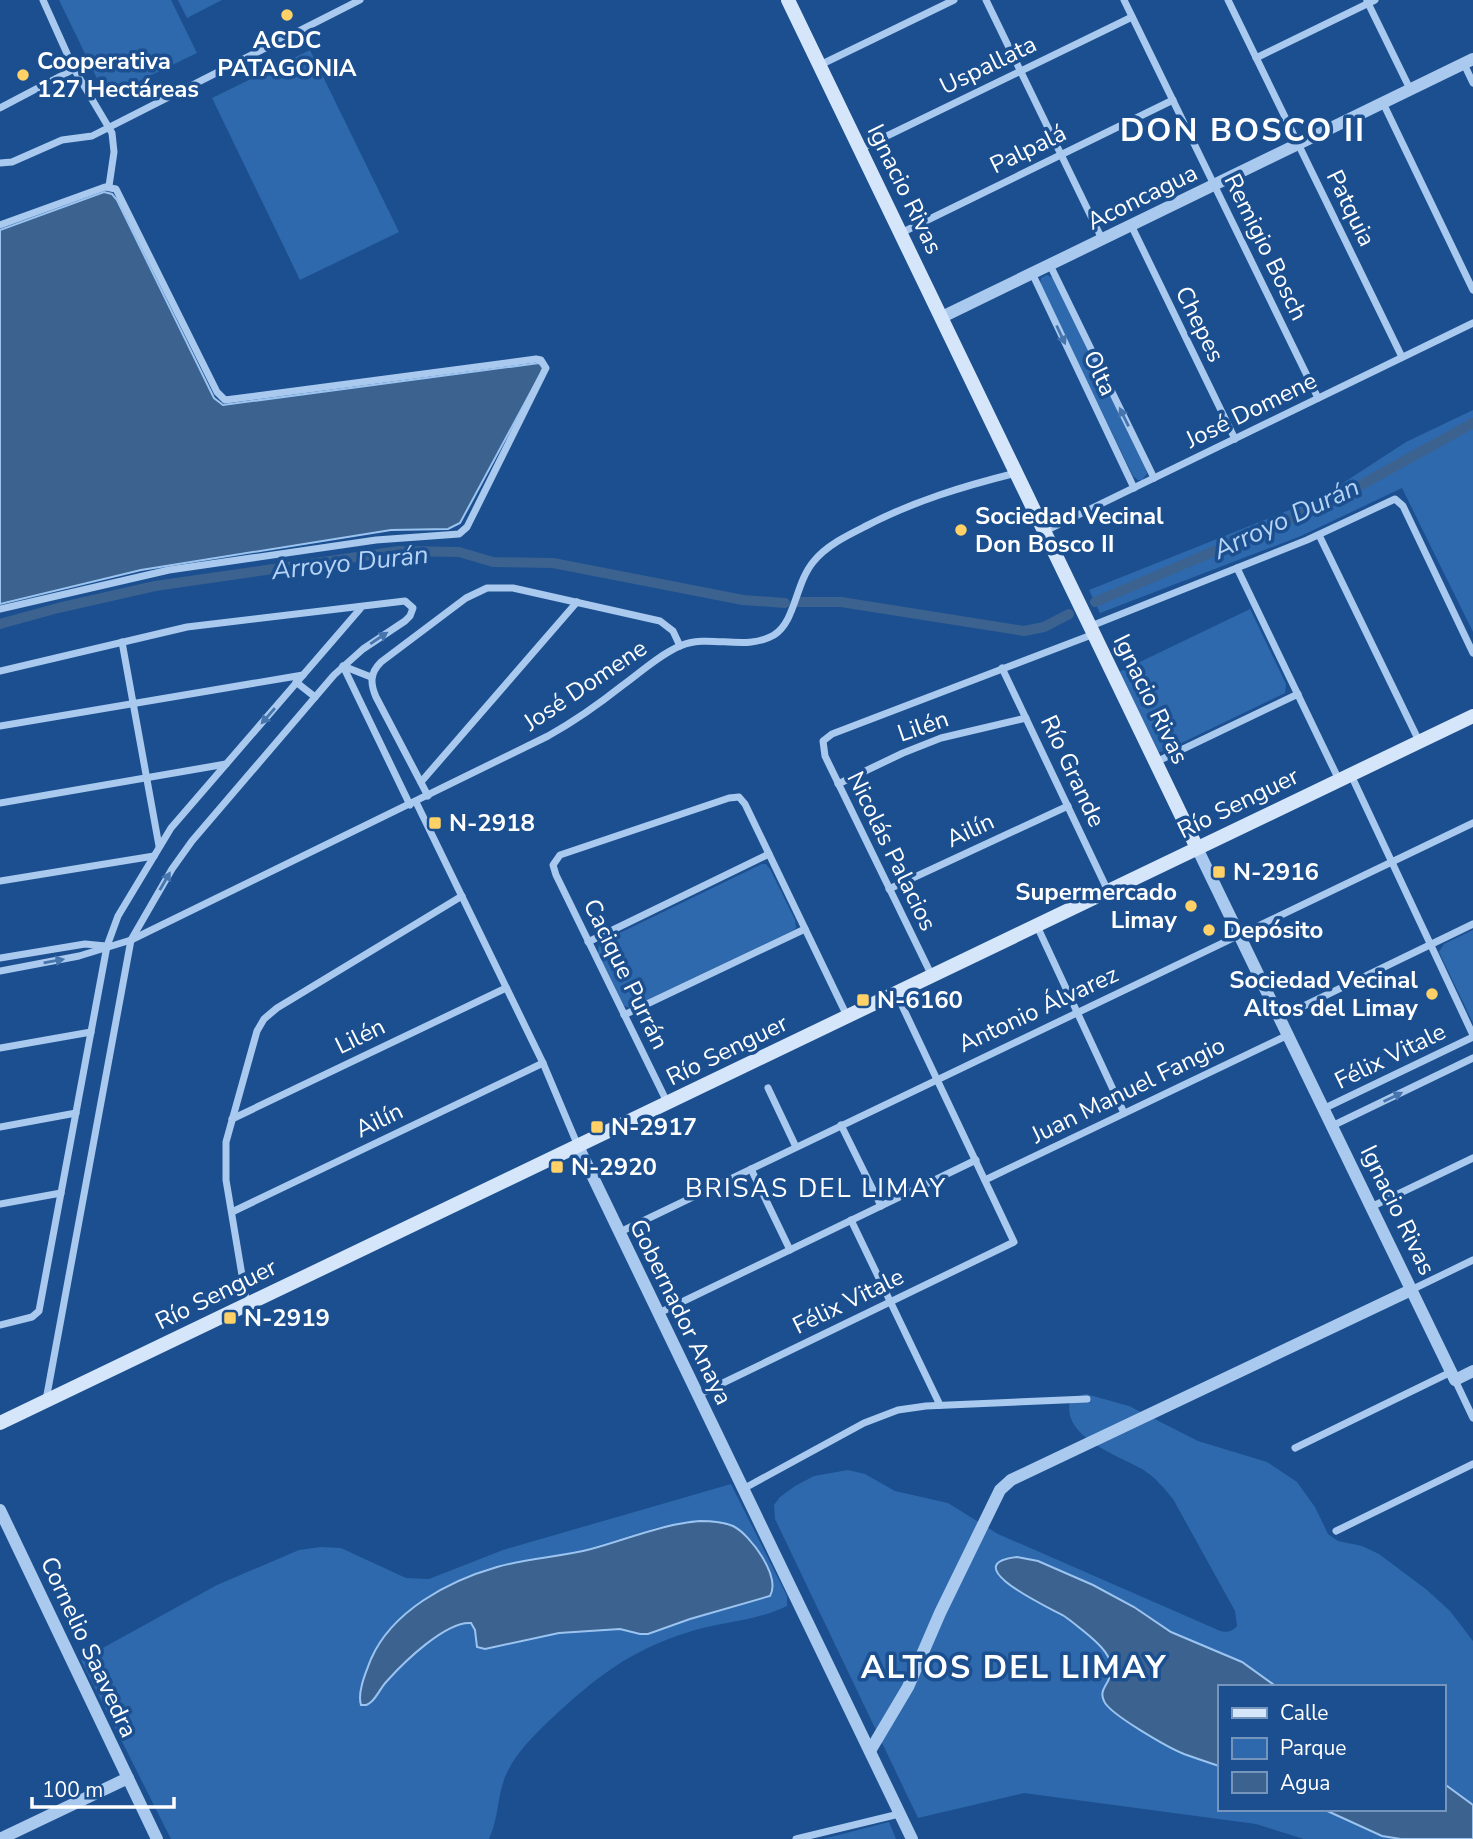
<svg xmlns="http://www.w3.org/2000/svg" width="1473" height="1839" font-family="'Nunito Sans',sans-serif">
<rect width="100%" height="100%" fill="#1b4f8f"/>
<!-- green -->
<g fill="#2e69ad" fill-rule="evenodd">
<polygon points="59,0 171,0 197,53 106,97"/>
<polygon points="178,0 222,0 187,18"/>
<polygon points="310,50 399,232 300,280 212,98"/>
<polygon points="1047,275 1053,278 1146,470 1147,474 1142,480 1138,480 1133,476 1040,284 1041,278"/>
<polygon points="1473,410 1473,632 1402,488 1301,536 1100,613 1089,590 1307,503 1340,485 1406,442"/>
<polygon points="1250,609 1286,684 1285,693 1165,751 1159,752 1119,672"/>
<polygon points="762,864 766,864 770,869 795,920 796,928 794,930 631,1008 624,1006 598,953 599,943"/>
<polygon points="1473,930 1473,1023 1439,952 1444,944"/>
<path d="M1086,1394L1129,1406L1198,1441L1267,1462L1297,1482L1315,1507L1328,1534L1338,1541L1362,1546L1379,1554L1427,1590L1450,1611L1473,1641V1805L1443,1783V1687H1277L1242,1662L1171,1632L1134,1607L1094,1585L1038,1561L1017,1557L1001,1579C1012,1587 1023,1594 1034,1601C1061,1616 1132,1648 1103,1688L1121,1718L1182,1753L1219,1766V1809H1323L1382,1836L1401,1839H1304L1256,1824L1024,1793L918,1818L775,1519L774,1505L780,1497L795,1486L814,1476L848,1470L865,1474L895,1491L948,1503L998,1534L1209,1626C1220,1631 1228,1636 1237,1626L1235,1611L1173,1499C1164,1488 1155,1477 1142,1469C1118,1455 1058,1436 1071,1398Z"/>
<path d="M731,1484L787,1596V1606C757,1621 720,1622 689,1632C630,1650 595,1678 551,1719C533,1736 514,1755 505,1777C497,1797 499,1817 489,1839H171L81,1660L217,1585L299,1550L321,1547L341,1548L406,1578L429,1579L503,1550ZM700,1521L717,1522L753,1542L771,1576L767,1598L690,1619L648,1634H640L620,1629L559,1633L485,1649L477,1647L475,1630L471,1623C445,1621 405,1662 388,1680C378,1691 376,1700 361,1705L360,1703L395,1624L432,1596L472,1576L497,1567L574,1553L659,1527Z"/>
<polygon points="889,1822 896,1839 823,1839"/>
</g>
<!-- water -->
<g fill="#3c6290" stroke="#9cc4f0" stroke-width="2">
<polygon points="104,192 112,194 117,200 214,398 223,405 539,363 543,368 541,373 460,523 448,529 391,530 141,570 0,604 0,230"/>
<path d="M700,1521C711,1521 723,1522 733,1526C751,1535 781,1577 770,1596L690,1619L648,1634H640L620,1629L559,1633L485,1649L477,1647L475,1630L471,1623C446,1621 404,1662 387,1681C381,1687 377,1697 371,1702C366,1706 366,1705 361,1705C357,1692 366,1672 371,1659C392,1611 448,1581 497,1567C528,1558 560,1557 591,1549C628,1539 662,1524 700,1521Z"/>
<path d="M1017,1557L1038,1561L1093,1585L1134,1607L1171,1632L1242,1662L1277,1687H1219V1766C1207,1762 1195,1758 1184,1754C1169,1748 1109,1714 1104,1701C1100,1693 1104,1688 1108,1681C1120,1659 1096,1641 1081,1629C1076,1625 1070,1620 1064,1616C1050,1608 954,1564 1017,1557Z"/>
<polygon points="1443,1783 1473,1805 1473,1839 1401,1839 1382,1836 1323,1809 1443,1809"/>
</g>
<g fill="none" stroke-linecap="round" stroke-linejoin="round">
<!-- canal -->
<g stroke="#3c6290" stroke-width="10">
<polyline points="798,602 841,602 1024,631 1044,627 1069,614"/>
<polyline points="1095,602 1332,501 1473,423"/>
<polyline points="0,624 58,608 155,586 399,551 459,552 493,562 553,563 743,600 785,603"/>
</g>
<!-- minor -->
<g stroke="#a9c9ee" stroke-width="7">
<polyline points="43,0 74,69 112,133 114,152 109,186"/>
<polyline points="986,0 1102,239"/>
<polyline points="1124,0 1318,398"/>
<polyline points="1228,0 1402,357"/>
<polyline points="1367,1 1410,89"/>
<polyline points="1256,58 1375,0"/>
<polyline points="1464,64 1473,83"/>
<polyline points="820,65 954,0"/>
<polyline points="1383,103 1473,290"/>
<polyline points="0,108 74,69"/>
<polyline points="860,149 1132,17"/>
<polyline points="0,163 12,162 62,140 92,136 360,0"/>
<polyline points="0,225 105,187 116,189 217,392 225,400 536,359 541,360 546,368 467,527 459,534 376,540 169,570 0,609"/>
<polyline points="1131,225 1235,439"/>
<polyline points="901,233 1173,100"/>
<polyline points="1050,265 1154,478"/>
<polyline points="1032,273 1134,488"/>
<polyline points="1045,531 1473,323"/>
<polyline points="1319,535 1419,741"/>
<polyline points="1237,568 1339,780"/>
<polyline points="1091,626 1307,540 1395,499 1403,506 1473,653"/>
<polyline points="122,642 159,846"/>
<polyline points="343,666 410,805"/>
<polyline points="343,666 371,677"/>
<polyline points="1002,668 1108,891"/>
<polyline points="0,671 187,627 405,601 413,608 410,616 405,621 363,649 334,675 192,841 172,869 131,940 46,1400"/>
<polyline points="296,682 315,697"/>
<polyline points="0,726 303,675"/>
<polyline points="1156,762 1298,694"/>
<polyline points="1351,775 1473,1035"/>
<polyline points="421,782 577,602"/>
<polyline points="838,784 903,753 941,738 1026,718"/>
<path d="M428,796L376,697C370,683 370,673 381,662L466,598L487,588H513L660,621L673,631L680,646"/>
<polyline points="416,802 543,1063 578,1146"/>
<polyline points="0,803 226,764"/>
<polyline points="0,881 154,856"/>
<polyline points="889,889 1068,806"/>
<polyline points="1037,926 1124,1113"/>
<polyline points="588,942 769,854"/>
<polyline points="0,958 85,944 106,946"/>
<path d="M0,971L79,956L131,940L548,736C575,721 599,704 623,685C641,672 659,655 680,646C709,633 745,652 774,635C796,621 795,583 814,561C827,545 848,535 866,526C914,501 964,486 1016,473"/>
<polyline points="932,976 825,756 823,741 832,734 1094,634"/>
<polyline points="624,1015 805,929"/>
<polyline points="1279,1018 1473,924"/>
<polyline points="0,1048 91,1032"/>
<polyline points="768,1088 796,1147"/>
<polyline points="667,1102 556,875 553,865 560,855 729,798 739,797 745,804 847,1016"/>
<polyline points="1323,1109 1473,1037"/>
<polyline points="232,1119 506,988"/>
<polyline points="841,1125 881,1206"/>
<polyline points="1332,1126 1473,1058"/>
<polyline points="0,1127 76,1113"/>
<polyline points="751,1169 790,1250"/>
<polyline points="985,1180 1288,1035"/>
<polyline points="0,1204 61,1193"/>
<polyline points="1371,1207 1473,1158"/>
<polyline points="232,1212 543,1063"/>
<polyline points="851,1220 940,1405"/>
<polyline points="620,1232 1473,823"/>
<polyline points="1411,1290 1473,1260"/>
<polyline points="247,1305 226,1180 226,1142 257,1031 264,1019 277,1008 462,896"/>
<polyline points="659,1313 976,1160"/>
<polyline points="0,1325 32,1317 39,1311 107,946 118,916 171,828 360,609"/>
<polyline points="1455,1380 1473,1418"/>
<polyline points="698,1395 1014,1242 896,993"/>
<polyline points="1295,1448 1451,1372"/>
<polyline points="743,1489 864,1423 898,1410 926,1406 1087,1399"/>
<polyline points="1336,1531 1473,1464"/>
<polyline points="796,1839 899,1814"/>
</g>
<!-- tertiary -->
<g stroke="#a9c9ee" stroke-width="12">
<polyline points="942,317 1473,59"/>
<polyline points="1197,848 1455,1380 1473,1371"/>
<polyline points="578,1146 912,1839"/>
<polyline points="0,1510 157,1839"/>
<polyline points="870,1751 908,1687 940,1613 1000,1490 1011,1480 1411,1290"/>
<polyline points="0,1839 128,1778"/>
</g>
<!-- secondary -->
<g stroke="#d6e6fa" stroke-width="14">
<polyline points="788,0 1197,848"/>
<polyline points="0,1423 1473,716"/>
</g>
</g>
<!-- one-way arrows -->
<defs><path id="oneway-solid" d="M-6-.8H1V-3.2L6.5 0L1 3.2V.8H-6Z" transform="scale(1.75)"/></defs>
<g fill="#4674ac">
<use href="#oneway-solid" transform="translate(1061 335) rotate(65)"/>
<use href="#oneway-solid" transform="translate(1124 417) rotate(-116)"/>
<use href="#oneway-solid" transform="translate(379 638) rotate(-34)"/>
<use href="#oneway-solid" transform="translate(268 716) rotate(131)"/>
<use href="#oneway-solid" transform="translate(165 881) rotate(-60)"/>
<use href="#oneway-solid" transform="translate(54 961) rotate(-10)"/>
<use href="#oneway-solid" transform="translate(1393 1097) rotate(-26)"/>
</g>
<!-- markers -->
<g fill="#ffd166" stroke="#1b4f8f" stroke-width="2.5">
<circle cx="287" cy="15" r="7"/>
<circle cx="23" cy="75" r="7"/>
<circle cx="961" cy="530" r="7"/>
<rect x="428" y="816" width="14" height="14" rx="3.5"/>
<rect x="1212" y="865" width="14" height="14" rx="3.5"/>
<circle cx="1191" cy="906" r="7"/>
<circle cx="1209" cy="930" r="7"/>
<circle cx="1432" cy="994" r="7"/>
<rect x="856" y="993" width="14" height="14" rx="3.5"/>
<rect x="590" y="1120" width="14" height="14" rx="3.5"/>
<rect x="550" y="1160" width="14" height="14" rx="3.5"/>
<rect x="223" y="1311" width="14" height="14" rx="3.5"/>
</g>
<g text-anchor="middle" stroke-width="7" stroke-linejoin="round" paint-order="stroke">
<!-- poi labels -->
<g font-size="24" font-weight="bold" fill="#fff" stroke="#1b4f8f" text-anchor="start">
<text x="287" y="48" text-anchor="middle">ACDC<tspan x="287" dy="28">PATAGONIA</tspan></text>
<text x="37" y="69">Cooperativa<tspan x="37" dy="28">127 Hectáreas</tspan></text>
<text x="975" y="524">Sociedad Vecinal<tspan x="975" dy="28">Don Bosco II</tspan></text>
<text x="449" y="831">N-2918</text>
<text x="1233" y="880">N-2916</text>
<text x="1177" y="900" text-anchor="end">Supermercado<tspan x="1177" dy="28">Limay</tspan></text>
<text x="1223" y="938">Depósito</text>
<text x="1418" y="988" text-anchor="end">Sociedad Vecinal<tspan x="1418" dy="28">Altos del Limay</tspan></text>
<text x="877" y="1008">N-6160</text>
<text x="611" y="1135">N-2917</text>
<text x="571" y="1175">N-2920</text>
<text x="244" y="1326">N-2919</text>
</g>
<!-- street labels -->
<g font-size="24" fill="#fff" stroke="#1b4f8f">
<text transform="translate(988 65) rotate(-26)" y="8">Uspallata</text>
<text transform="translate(1028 149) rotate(-26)" y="8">Palpalá</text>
<text transform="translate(905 189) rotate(64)" y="8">Ignacio Rivas</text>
<text transform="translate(1142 197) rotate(-26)" y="8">Aconcagua</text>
<text transform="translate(1351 208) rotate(64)" y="8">Patquia</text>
<text transform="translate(1266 247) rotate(64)" y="8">Remigio Bosch</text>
<text transform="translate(1200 324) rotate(64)" y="8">Chepes</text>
<text transform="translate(1100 373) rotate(65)" y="8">Olta</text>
<text transform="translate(1251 410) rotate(-26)" y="8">José Domene</text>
<text transform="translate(585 685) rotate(-34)" y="8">José Domene</text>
<text transform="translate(1151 699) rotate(64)" y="8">Ignacio Rivas</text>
<text transform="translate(923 726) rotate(-19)" y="8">Lilén</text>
<text transform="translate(1073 771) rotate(65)" y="8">Río Grande</text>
<text transform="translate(1238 803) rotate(-26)" y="8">Río Senguer</text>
<text transform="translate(970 830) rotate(-25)" y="8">Ailín</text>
<text transform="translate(892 851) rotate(64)" y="8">Nicolás Palacios</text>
<text transform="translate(626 974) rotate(64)" y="8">Cacique Purrán</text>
<text transform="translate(1038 1009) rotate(-25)" y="8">Antonio Álvarez</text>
<text transform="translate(360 1036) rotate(-26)" y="8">Lilén</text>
<text transform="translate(727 1050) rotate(-26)" y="8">Río Senguer</text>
<text transform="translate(1390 1056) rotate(-26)" y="8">Félix Vitale</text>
<text transform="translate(1128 1090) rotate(-26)" y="8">Juan Manuel Fangio</text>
<text transform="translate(379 1120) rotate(-26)" y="8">Ailín</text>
<text transform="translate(1398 1210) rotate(64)" y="8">Ignacio Rivas</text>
<text transform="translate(216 1294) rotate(-26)" y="8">Río Senguer</text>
<text transform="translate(848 1301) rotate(-26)" y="8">Félix Vitale</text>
<text transform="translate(681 1312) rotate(64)" y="8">Gobernador Anaya</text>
<text transform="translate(89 1647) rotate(65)" y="8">Cornelio Saavedra</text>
</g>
<!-- water labels -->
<g font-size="26" font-style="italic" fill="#b5d3f5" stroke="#1b4f8f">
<text transform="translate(1286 518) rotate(-25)" y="9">Arroyo Durán</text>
<text transform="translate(350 562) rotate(-6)" y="9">Arroyo Durán</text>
</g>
<!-- neighbourhood labels -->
<g font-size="26" letter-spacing="2" fill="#fff" stroke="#1b4f8f">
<text x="816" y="1197">BRISAS DEL LIMAY</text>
</g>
<!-- district labels -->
<g font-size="32" font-weight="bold" letter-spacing="2" fill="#fff" stroke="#1b4f8f">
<text x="1243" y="141">DON BOSCO II</text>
<text x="1014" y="1678">ALTOS DEL LIMAY</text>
</g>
</g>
<!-- legend -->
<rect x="1218" y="1685" width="228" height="126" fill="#1b4f8f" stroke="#7695bc" stroke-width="2"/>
<rect x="1232" y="1708" width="35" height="10" fill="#d6e6fa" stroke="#7695bc" stroke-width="2"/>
<text x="1280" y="1720" font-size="21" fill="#ffffff">Calle</text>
<rect x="1232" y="1738" width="35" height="21" fill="#2e69ad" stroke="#7695bc" stroke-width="2"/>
<text x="1280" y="1755" font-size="21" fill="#ffffff">Parque</text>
<rect x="1232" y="1772" width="35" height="21" fill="#3c6290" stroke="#7695bc" stroke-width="2"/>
<text x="1280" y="1790" font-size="21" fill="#ffffff">Agua</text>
<!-- scale -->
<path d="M32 1797v10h142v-10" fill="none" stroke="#ffffff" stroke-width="3.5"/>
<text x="42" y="1797" font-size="21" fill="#ffffff" stroke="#1b4f8f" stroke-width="5" paint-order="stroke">100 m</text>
</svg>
